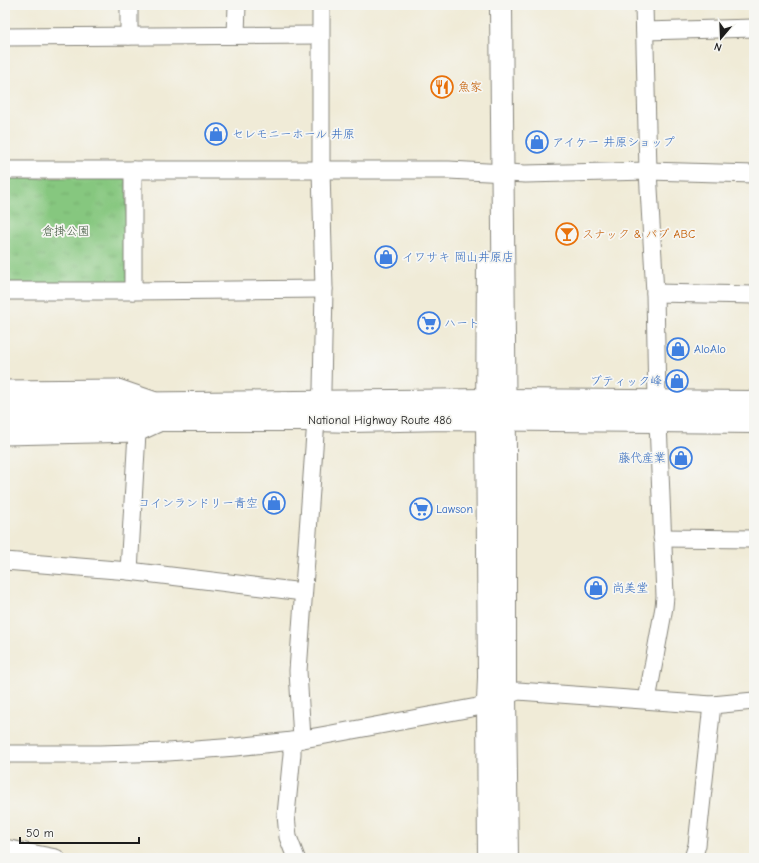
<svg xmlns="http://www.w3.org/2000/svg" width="759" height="863" font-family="'Comic Neue','Klee One',sans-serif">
<defs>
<pattern id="park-tufts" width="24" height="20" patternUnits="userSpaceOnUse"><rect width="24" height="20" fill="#86c77f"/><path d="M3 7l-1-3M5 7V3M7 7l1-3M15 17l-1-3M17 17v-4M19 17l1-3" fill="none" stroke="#73aa6d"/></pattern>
</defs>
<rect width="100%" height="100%" fill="#f6f6f2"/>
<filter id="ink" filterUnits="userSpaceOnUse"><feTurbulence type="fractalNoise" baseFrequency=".025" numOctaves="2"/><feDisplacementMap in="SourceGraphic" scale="8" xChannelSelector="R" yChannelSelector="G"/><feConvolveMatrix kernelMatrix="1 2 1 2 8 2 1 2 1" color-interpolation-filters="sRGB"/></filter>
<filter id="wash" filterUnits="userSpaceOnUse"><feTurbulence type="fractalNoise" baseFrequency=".012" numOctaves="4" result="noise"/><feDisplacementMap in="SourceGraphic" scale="16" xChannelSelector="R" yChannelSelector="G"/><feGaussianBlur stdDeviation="0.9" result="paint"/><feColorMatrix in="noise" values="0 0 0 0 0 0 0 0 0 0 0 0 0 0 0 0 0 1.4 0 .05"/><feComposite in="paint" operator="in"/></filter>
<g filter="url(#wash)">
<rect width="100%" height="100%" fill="#f0ebd7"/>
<!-- park -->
<polygon fill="url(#park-tufts)" stroke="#51724e" points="123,177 127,181 127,285 5,285 5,178"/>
</g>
<g filter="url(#ink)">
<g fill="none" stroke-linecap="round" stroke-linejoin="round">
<!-- street casing -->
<g stroke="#86847a" stroke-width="19">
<g id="street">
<polyline points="129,5 129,36"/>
<polyline points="644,5 648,171 655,293 657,401"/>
<polyline points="645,31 754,28"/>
<polyline points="236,35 237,5"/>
<polyline points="5,37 320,35"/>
<polyline points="5,170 449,170 525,174 648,171 754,174"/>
<polyline points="133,170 133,291"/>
<polyline points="5,291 133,291 324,289"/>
<polyline points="655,293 754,295"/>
<polyline points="5,389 118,388 153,400"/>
<polyline points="5,436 137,433 163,421"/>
<polyline points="662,538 754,539"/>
<polyline points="5,561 129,571 303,592"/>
<polyline points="129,571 137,433"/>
<polyline points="647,700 664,607 665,596 658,422"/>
<polyline points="302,739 298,671 316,420 322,389 324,289 321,169 321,5"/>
<polyline points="292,741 292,754 286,815 288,837 296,858"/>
<polyline points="5,754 100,754 168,752 236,747 292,741 326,735 477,707 518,691 712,705 754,701"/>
<polyline points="5,848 56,858"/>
<polyline points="693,858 697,845 712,705"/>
</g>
</g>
<!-- secondary casing -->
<g stroke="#86847a" stroke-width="24">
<g id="secondary">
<polyline points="501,5 505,451 505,696 507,858"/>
<polyline points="488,263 487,419 489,677 488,702 489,858"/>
</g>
</g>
<!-- highway casing -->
<g stroke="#86847a" stroke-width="24">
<g id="highway">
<polyline points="5,405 488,400 754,402"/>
<polyline points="5,421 165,420 316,420 352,421 446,419 754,422"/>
</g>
</g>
<!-- street -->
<use href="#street" stroke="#fff" stroke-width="17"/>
<!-- secondary -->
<use href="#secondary" stroke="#fff" stroke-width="22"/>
<!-- highway -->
<use href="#highway" stroke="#fff" stroke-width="22"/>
</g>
</g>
<!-- icons -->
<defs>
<g id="restaurant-ring" transform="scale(1.15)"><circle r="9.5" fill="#f6f6f2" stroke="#e8710a" stroke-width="1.5"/><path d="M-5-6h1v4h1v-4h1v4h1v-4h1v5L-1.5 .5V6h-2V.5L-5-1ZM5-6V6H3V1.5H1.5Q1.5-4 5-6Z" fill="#e8710a"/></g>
<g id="shop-ring" transform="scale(1.15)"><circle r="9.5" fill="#f6f6f2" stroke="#3f7fe0" stroke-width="1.5"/><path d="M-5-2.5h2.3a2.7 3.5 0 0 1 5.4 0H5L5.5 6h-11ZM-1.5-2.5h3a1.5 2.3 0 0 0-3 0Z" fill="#3f7fe0"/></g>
<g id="bar-ring" transform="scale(1.15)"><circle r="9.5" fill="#f6f6f2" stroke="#e8710a" stroke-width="1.5"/><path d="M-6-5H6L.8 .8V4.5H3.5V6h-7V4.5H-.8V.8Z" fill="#e8710a"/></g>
<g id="supermarket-ring" transform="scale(1.15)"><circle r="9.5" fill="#f6f6f2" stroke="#3f7fe0" stroke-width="1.5"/><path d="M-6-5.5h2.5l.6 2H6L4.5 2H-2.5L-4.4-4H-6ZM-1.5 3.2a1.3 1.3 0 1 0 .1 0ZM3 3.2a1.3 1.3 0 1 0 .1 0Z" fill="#3f7fe0"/></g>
</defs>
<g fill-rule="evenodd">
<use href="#restaurant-ring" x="442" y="87"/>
<use href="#shop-ring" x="216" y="134"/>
<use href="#shop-ring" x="537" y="142"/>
<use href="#bar-ring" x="567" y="234"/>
<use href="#shop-ring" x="386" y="257"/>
<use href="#supermarket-ring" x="429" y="323"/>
<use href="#shop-ring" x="678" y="349"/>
<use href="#shop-ring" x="677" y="381"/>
<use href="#shop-ring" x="681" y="458"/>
<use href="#shop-ring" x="274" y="503"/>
<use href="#supermarket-ring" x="421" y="509"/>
<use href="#shop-ring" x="596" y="588"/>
</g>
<g text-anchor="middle" stroke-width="3.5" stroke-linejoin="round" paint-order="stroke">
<!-- food labels -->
<g font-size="12" fill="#c56008" stroke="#f6f6f2" text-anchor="start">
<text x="458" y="91">魚家</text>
<text x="582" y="238">スナック &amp; パブ ABC</text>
</g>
<!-- shop labels -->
<g font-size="12" fill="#366cbe" stroke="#f6f6f2" text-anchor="start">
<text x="232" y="138">セレモニーホール 井原</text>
<text x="552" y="146">アイケー 井原ショップ</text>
<text x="402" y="261">イワサキ 岡山井原店</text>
<text x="444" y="327">ハート</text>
<text x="694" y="353">AloAlo</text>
<text x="662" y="385" text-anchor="end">ブティック峰</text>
<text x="666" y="462" text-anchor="end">藤代産業</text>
<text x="258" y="507" text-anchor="end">コインランドリー青空</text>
<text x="436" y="513">Lawson</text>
<text x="612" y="592">尚美堂</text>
</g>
<!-- park labels -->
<g font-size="12" fill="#41583f" stroke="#f6f6f2">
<text x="66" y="235">倉掛公園</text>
</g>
<!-- street labels -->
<g font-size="12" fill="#1c1c1c" stroke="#f6f6f2">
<text x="380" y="424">National Highway Route 486</text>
</g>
</g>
<!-- margin -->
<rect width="759" height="863" fill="none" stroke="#f6f6f2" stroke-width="20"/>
<!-- north arrow -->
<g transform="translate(721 38) rotate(199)" stroke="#f6f6f2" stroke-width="3" paint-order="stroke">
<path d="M0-3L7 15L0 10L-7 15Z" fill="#1c1c1c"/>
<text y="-6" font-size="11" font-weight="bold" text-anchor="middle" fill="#1c1c1c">N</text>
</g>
<!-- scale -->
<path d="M20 837v6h119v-6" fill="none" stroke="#1c1c1c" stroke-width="2"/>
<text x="26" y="837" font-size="12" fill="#1c1c1c" stroke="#f6f6f2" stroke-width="3" paint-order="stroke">50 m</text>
</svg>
